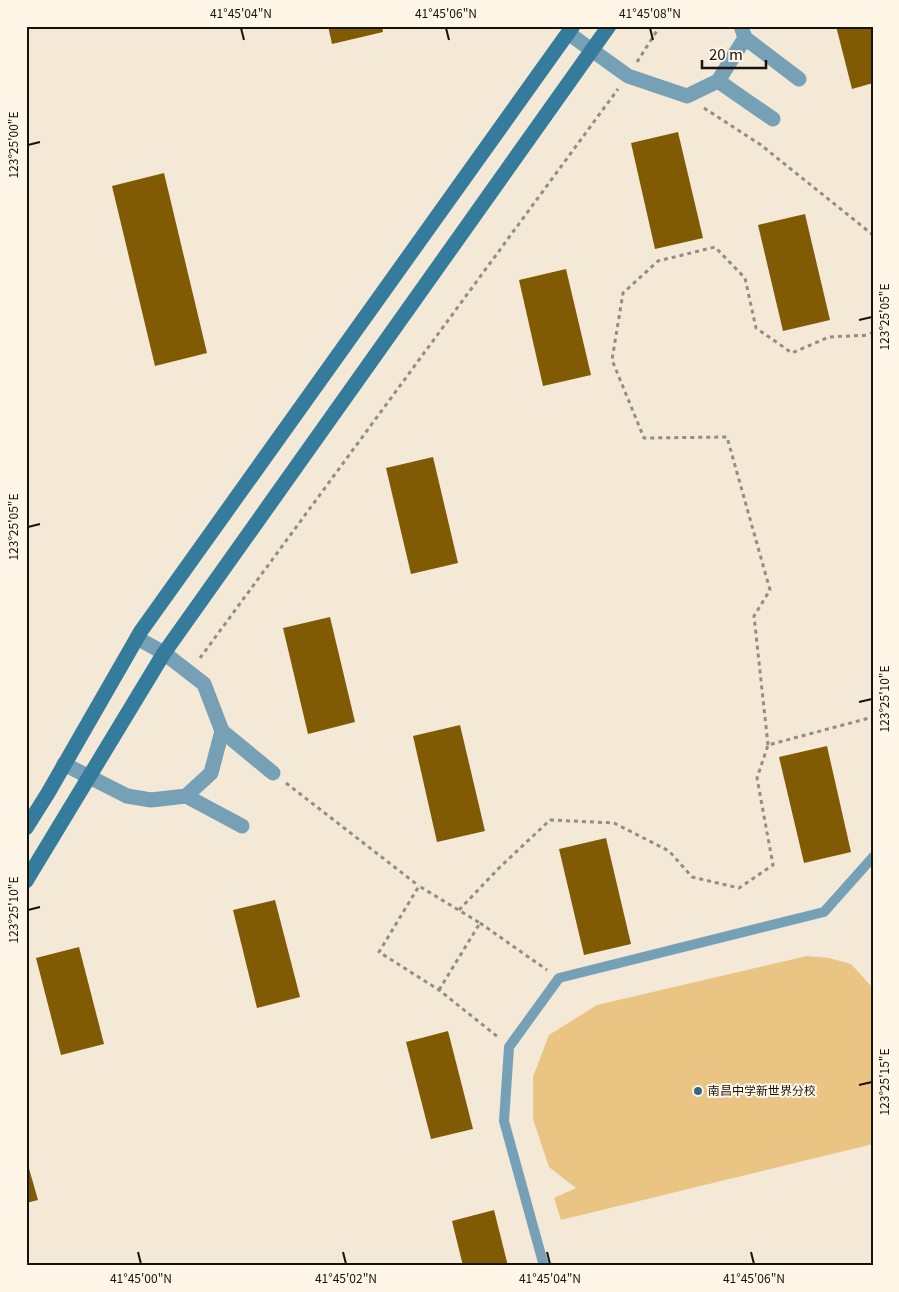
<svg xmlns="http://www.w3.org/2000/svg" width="899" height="1292" font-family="Georgia,'Noto Sans SC',serif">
<rect width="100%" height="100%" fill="#f4e8d6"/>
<!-- green -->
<polygon fill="#e9c483" points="807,956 829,958 851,964 873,988 873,1144 561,1220 554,1198 576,1188 549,1167 533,1119 533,1077 549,1035 597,1005"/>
<!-- building -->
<g fill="#805b04">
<polygon points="328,26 382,26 383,32 332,44"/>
<polygon points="836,26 873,26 873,83 852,89"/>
<polygon points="678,132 703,238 655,249 631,143"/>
<polygon points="164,173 207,353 155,366 112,186"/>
<polygon points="805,214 830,320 783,331 758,225"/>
<polygon points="566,269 591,375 543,386 519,280"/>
<polygon points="433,457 458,563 411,574 386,468"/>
<polygon points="330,617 355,722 308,734 283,628"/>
<polygon points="460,725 485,831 437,842 413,736"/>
<polygon points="827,746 851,852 804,863 779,757"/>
<polygon points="606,838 631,944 584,955 559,849"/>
<polygon points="275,900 300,997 257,1008 233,910"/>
<polygon points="79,947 104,1044 61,1055 36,958"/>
<polygon points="448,1031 473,1129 431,1139 406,1042"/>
<polygon points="26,1158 38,1200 26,1203"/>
<polygon points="494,1210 508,1266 463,1266 452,1221"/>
</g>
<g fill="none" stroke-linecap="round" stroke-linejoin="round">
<!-- path -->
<g stroke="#958d80" stroke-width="3" stroke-dasharray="4 4" stroke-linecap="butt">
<polyline points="637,62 660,26"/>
<polyline points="704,108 761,145 873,235"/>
<polyline points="873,331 870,335 873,338"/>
<polyline points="200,658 618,89"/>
<polyline points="768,745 754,616 770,590 727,437 644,438 612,360 623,293 658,261 715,247 745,278 756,328 792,353 829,337 870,335"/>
<polyline points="286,783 419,886"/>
<polyline points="459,910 499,868 550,820 614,823 669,851 692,877 739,888 773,865 757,778 768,745 873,717"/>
<polyline points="480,923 547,970"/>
<polyline points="439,990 480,923 419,886 379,952 439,990 498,1037"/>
</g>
<!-- lane -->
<polyline stroke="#75a0b6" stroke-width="10" points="544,1266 504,1121 509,1047 559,978 824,912 873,857"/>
<!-- street -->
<g stroke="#75a0b6" stroke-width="15">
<polyline points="568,33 628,76 687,96 718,81 745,38 741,26"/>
<polyline points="745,38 799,79"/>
<polyline points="718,81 773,119"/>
<polyline points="222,731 273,773"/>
<polyline points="64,764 127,796 151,800 186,796 211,773 222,731 204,684 164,653 137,638"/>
<polyline points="186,796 242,826"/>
</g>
<!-- secondary -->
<g stroke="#357b9c" stroke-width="15">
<polyline points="26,828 48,793 141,631 573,26"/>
<polyline points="26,881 164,653 609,26"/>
</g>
</g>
<!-- ticks -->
<path fill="none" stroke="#16120c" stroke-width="2" d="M241,28L244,40M446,28L449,40M650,28L653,40M28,145L40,142M859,320L872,317M28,527L40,524M859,702L872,699M28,910L40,907M859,1085L872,1082M138,1252L141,1264M343,1252L346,1264M547,1252L550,1264M751,1252L754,1264"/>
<!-- markers -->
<circle fill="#326984" stroke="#fff6e7" stroke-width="2" cx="698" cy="1091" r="5"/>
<g text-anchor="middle" stroke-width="4" stroke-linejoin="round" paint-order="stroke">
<!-- poi labels -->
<g font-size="12" fill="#16120c" stroke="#fff6e7" text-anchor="start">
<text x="708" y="1095">南昌中学新世界分校</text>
</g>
</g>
<!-- border -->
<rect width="899" height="1292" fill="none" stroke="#fff6e7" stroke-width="55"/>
<!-- scale -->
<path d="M702 60v8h64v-8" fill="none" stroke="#16120c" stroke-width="2.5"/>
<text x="709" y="60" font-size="15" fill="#16120c" stroke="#fff6e7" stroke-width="4" paint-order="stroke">20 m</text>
<rect x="28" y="28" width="844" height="1236" fill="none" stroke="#16120c" stroke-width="2"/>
<g font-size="12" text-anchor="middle" fill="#16120c">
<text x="241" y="18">41°45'04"N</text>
<text x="446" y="18">41°45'06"N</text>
<text x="650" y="18">41°45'08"N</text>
<text transform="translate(14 145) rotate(-90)" y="4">123°25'00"E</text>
<text transform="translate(885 317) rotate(-90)" y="4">123°25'05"E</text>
<text transform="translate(14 527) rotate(-90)" y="4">123°25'05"E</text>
<text transform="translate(885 699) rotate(-90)" y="4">123°25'10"E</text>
<text transform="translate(14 910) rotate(-90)" y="4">123°25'10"E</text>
<text transform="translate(885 1082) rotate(-90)" y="4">123°25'15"E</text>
<text x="141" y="1283">41°45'00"N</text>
<text x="346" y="1283">41°45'02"N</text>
<text x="550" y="1283">41°45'04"N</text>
<text x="754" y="1283">41°45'06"N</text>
</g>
</svg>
